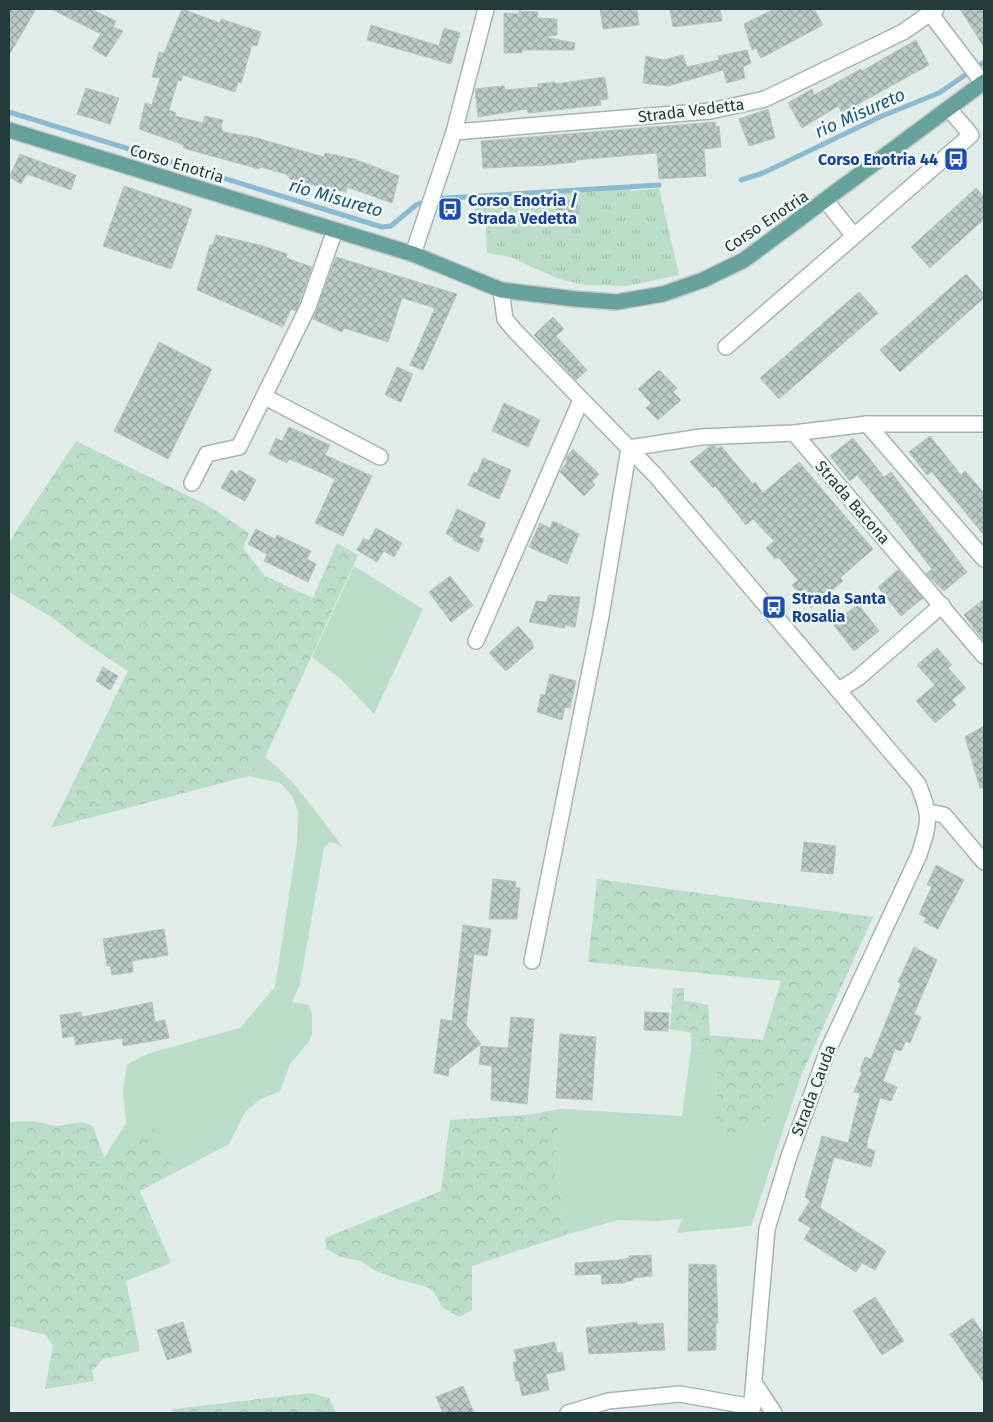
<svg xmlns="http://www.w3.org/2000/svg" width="993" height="1422" font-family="'Fira Sans',sans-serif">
<defs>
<pattern id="forest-crowns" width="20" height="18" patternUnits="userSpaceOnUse" patternTransform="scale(1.25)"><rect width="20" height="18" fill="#baddc9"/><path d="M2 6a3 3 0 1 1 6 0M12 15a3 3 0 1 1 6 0" fill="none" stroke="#a0bfad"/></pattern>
<pattern id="park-tufts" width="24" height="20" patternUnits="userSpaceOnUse" patternTransform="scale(1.25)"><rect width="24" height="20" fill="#baddc9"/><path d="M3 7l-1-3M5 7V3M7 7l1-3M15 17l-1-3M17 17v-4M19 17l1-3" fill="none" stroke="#a0bfad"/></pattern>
<pattern id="building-cross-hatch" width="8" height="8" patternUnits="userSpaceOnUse" patternTransform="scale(1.25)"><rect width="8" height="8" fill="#bac9c5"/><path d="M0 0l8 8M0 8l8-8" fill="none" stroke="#97a4a1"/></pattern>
</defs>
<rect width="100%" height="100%" fill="#e1ece9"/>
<!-- grass -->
<g fill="#baddc9">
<polygon points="354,566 423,609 374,714 342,680 312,657"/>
<path d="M265,757C296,780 319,817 343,847L330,842L324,848L300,984L292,1002L309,1005L312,1014V1034L308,1043L290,1064L280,1091L259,1100L245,1112L229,1144L174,1173L167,1150L104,1158L126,1123L123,1093L127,1064L150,1053L240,1028L275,987L297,843L298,811L292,796L280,783L249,776Z"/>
<polygon points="691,1049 717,1054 716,1118 737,1142 749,1122 766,1125 775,1113 788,1075 801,1076 751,1226 677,1233 682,1219 657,1221 618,1220 569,1234 554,1167 561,1109 682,1116"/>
</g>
<!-- forest -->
<g fill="url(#forest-crowns)">
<polygon points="76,441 207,505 249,533 243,548 265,576 313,598 337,543 358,555 265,757 249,776 51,828 128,671 85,643 53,618 9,592 9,542"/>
<polygon points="597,879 873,917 801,1076 788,1076 775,1113 766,1125 749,1122 737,1143 721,1136 716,1118 717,1054 691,1049 691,1033 670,1029 673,988 684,988 684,1000 708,1005 710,1035 763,1040 781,981 588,962"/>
<polygon points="561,1109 554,1167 569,1234 472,1266 472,1310 459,1317 442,1307 434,1292 427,1287 400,1280 376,1271 360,1261 341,1257 326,1249 325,1238 441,1191 450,1120 525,1115"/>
<polygon points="32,1121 57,1126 82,1122 93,1126 104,1158 152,1125 167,1150 174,1173 140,1191 171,1263 126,1281 140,1351 103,1359 92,1371 94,1381 45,1389 53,1345 46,1335 9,1326 9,1122"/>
<polygon points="311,1393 329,1398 336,1413 172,1413 173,1409"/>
</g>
<!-- park -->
<polygon fill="url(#park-tufts)" points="630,188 631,191 659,188 679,275 627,286 584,285 559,279 510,257 487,253 486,224 476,224 474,201"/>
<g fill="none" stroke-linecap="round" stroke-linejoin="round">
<!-- stream -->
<g stroke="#8abad1" stroke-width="5">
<polyline points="9,112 382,227 391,226 416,205 431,199 659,185"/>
<polyline points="741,180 763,173 882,116 939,93 984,62"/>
</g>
</g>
<!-- building -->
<g fill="url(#building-cross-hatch)" stroke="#b4c5c1">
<polygon points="9,9 36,9 9,55"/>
<polygon points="51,9 91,9 116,21 113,27 123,31 106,57 92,48 101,34"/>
<polygon points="182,9 220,23 221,19 261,32 257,46 252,45 241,83 238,82 235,92 183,75 181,81 178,80 169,110 176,113 175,116 203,123 205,116 223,120 221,126 223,132 253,137 324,157 325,153 354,159 399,176 392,203 347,187 346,192 291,180 286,174 260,167 259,169 183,148 184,145 139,129 145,103 152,105 160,78 152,77 159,52 164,53"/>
<polygon points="600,9 637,9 639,25 603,29"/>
<polygon points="670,9 720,9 722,21 673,27"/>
<polygon points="774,9 814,9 823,25 761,58 756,48 752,50 744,24"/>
<polygon points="960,9 984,9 984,47"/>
<polygon points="519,11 538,12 537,18 557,19 557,35 544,37 575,43 574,50 522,50 522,53 504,53 504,13 519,14"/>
<polygon points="371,25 439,46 444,28 460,33 451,64 367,40"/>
<polygon points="916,40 929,65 842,113 838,106 802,128 788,103 812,89 814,95 861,69 862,71"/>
<polygon points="747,50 751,63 743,67 745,78 727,83 723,70 668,86 643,83 646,56 664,60 683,55 687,67 719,60 718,56"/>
<polygon points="605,77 608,99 600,100 601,105 528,113 527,109 478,117 475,89 504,86 505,90 538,87 538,84 555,82 555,84"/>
<polygon points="86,88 119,98 110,124 77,114"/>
<polygon points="768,109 775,138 749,146 739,119"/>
<polygon points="715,122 716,127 719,126 721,147 704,149 706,176 659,179 657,153 575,160 576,162 549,165 483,168 481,141"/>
<polygon points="20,154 76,175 71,190 27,174 21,184 9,177"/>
<polygon points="124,186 192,209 171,269 103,246"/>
<polygon points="976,188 984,197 984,219 930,268 911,247"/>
<polygon points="577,200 579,223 557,224 555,201"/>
<polygon points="216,235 260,245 287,254 286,258 312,267 299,303 296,311 291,309 283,327 197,290 210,245 213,245"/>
<polygon points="336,257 457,294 423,370 410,365 435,308 402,298 388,342 344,328 342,332 313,319"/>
<polygon points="966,274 984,294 984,298 900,372 880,350"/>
<polygon points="859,292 878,313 779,399 760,378"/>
<polygon points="553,317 564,329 556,336 587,370 576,380 534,335"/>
<polygon points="159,342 212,369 168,459 114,431"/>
<polygon points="397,367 413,374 401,402 385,395"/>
<polygon points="659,370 677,388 673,392 681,400 658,420 646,408 651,403 638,389"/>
<polygon points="504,403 540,420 528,447 492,431"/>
<polygon points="289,427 330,445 325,455 372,476 343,536 315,523 335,479 304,465 289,459 287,463 269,454 276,438 282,441"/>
<polygon points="930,436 961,475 965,471 984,493 984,535 932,472 927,475 909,452"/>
<polygon points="853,438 884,477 891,472 967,572 944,591 926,574 932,569 888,512 857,475 850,481 830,456"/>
<polygon points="710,446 715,446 717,449 721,446 753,484 755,482 763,493 799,462 873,549 840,578 843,581 811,608 792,585 798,580 778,557 775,559 766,548 774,541 753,519 746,525 715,486 713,488 690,462"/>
<polygon points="573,449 599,474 592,482 595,485 584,496 560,472 567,462 565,460 567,456"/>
<polygon points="483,458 511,470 499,499 468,485 474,472 477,473"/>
<polygon points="231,470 237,474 239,470 256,480 245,501 221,488"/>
<polygon points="457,509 486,523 479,537 484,539 478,552 453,540 454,538 446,534"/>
<polygon points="553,521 579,534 567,564 529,547 540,523 550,528"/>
<polygon points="376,528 402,543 394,557 384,551 377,562 357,550 364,538 369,541"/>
<polygon points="256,529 275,539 277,535 311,551 307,559 316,564 308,582 264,561 267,554 248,544"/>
<polygon points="898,570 923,598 901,616 878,587"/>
<polygon points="450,576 473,605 451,622 429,592"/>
<polygon points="549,595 580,597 575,627 565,625 564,628 529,622 536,601 546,602"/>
<polygon points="984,599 984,641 964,615"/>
<polygon points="858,604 879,631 854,651 833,624"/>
<polygon points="518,626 533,643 533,648 506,671 489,653"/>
<polygon points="937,648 952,665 948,668 966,688 952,700 956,705 935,723 916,701 935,685 917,665"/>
<polygon points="103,667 118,676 110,690 96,681"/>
<polygon points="550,674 576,681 570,708 565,707 562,720 537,712 541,694 545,695"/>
<polygon points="984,726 984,788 980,788 965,737"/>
<polygon points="804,842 836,846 833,874 801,871"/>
<polygon points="936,865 964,880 938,929 924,922 926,918 919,914 932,886 927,885"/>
<polygon points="493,879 511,881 516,882 515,887 520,888 517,919 489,919"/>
<polygon points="463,925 491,929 487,956 474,954 466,1025 481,1044 449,1069 448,1076 434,1073 441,1019 452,1021"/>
<polygon points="164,929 168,955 132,961 133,972 112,975 110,965 107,966 103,939"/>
<polygon points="914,947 937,960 914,1014 921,1017 910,1043 906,1041 901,1051 895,1049 883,1081 897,1087 891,1101 880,1098 867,1142 867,1148 875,1151 871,1167 834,1157 820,1208 886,1251 875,1270 862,1263 856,1272 804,1239 811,1228 798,1220 810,1201 805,1197 822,1136 848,1143 860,1093 854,1092 862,1072 860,1071 865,1057 871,1059 901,984 898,982"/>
<polygon points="152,1002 155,1022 165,1020 169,1038 123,1046 122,1038 76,1045 74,1036 63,1038 60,1015 81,1012 82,1017"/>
<polygon points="645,1012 669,1013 668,1031 644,1030"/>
<polygon points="511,1017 534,1019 527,1104 491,1100 492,1066 479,1064 481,1046 508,1048"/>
<polygon points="560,1034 596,1037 592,1100 556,1098"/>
<polygon points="651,1255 652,1276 633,1278 633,1280 623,1283 602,1284 601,1274 575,1275 575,1263 620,1260 629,1258 629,1256"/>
<polygon points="689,1264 716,1265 718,1323 716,1323 716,1350 688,1351"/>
<polygon points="875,1297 904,1341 882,1355 853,1311"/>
<polygon points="973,1318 984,1335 984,1383 950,1334"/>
<polygon points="183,1322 192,1352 167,1360 157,1330"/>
<polygon points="637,1322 637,1325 663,1323 665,1350 589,1354 586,1328"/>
<polygon points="555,1342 557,1353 562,1352 565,1370 546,1374 549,1390 522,1396 519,1381 516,1381 513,1362 517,1362 514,1350"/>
<polygon points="463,1386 474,1413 443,1413 436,1397"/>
</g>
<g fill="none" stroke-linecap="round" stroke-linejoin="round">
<!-- minor casing -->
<g stroke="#a4b4b1" stroke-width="18">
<g id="minor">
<polyline points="930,13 983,83"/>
<polyline points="454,132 710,111 765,99 903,32 936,9"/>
<polyline points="826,201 854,236"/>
<polyline points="413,254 454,132 486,9"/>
<path d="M501,290L505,319L515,331L655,475L918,784C931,817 930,821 919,855L828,1050L789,1156L767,1229L751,1413"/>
<polyline points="726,347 971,135 949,109"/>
<polyline points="265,397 380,457"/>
<polyline points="867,424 984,559"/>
<polyline points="794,433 984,656"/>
<polyline points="192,483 207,454 239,447 308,307 335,230"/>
<polyline points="476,641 581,400"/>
<polyline points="839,690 858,678 942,605"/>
<polyline points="929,812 944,815 984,862"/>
<polyline points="532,961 601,616 629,448 701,437 794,433 867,424 984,424"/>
<polyline points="755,1384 774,1413"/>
<polyline points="568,1413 608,1401 680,1394 753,1407"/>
</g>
</g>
<!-- major casing -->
<g stroke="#c1c8c8" stroke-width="18">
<polyline id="major" points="9,130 413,254 501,290 575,299 617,302 663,294 703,280 744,260 984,82"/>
</g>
<!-- minor -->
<use href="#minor" stroke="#fff" stroke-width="15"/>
<!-- major -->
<use href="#major" stroke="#66a19b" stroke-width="15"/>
</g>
<!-- icons -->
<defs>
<g id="bus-square" transform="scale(1.25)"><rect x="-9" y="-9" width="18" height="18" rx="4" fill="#1a4fb4" stroke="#f2f8f6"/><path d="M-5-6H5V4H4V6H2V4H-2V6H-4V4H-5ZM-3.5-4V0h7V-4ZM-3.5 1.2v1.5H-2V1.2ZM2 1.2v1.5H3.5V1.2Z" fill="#fff"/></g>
</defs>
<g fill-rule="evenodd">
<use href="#bus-square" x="956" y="159"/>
<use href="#bus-square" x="450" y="209"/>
<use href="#bus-square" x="774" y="607"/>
</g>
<g text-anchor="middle" stroke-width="5" stroke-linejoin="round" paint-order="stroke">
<!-- street labels -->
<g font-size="16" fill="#223c3a" stroke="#f2f8f6">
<text transform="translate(691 110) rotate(-7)" y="6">Strada Vedetta</text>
<text transform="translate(177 163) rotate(17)" y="6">Corso Enotria</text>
<text transform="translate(766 221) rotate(-34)" y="6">Corso Enotria</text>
<text transform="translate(853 502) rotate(49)" y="6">Strada Bacona</text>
<text transform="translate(813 1090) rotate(-69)" y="6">Strada Cauda</text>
</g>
<!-- transit labels -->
<g font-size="16" font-weight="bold" fill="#164399" stroke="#f2f8f6" text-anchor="start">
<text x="938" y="165" text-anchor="end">Corso Enotria 44</text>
<text x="468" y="206">Corso Enotria /<tspan x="468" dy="18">Strada Vedetta</tspan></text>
<text x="792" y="604">Strada Santa<tspan x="792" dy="18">Rosalia</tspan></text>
</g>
<!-- water labels -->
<g font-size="18" font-style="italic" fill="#1c5a78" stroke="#f2f8f6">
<text transform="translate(860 113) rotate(-24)" y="6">rio Misureto</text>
<text transform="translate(336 198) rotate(16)" y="6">rio Misureto</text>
</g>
</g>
<!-- border -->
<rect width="993" height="1422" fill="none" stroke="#223c3a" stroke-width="20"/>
</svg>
